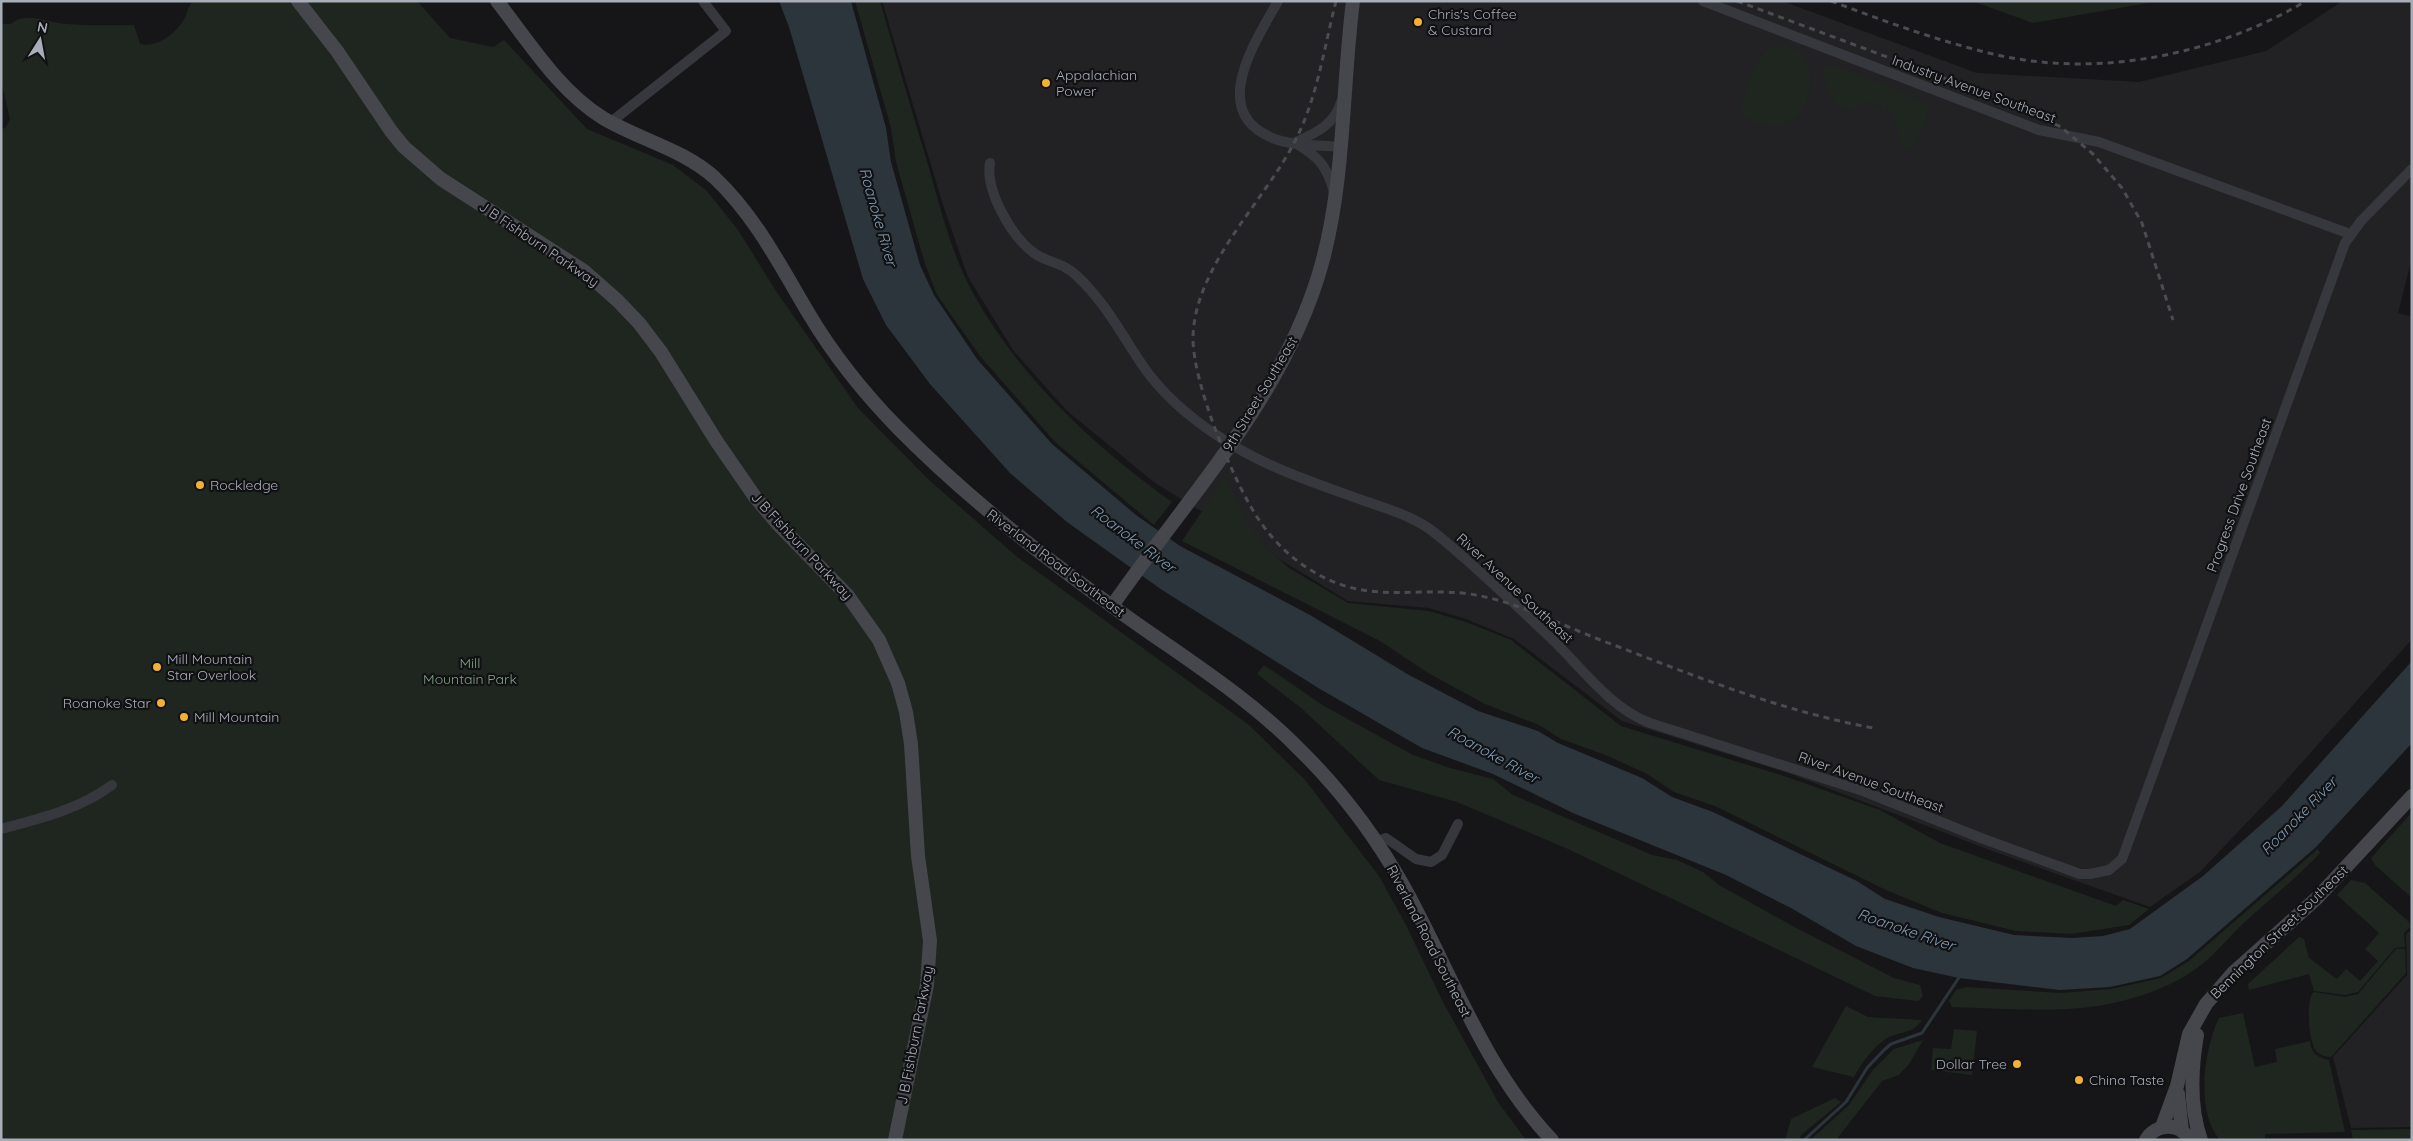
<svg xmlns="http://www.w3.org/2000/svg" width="2413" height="1141" font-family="Quicksand,sans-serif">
<rect width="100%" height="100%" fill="#161618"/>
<!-- built -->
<g fill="#222225">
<polygon points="882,1 1782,1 1977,73 2139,82 2266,51 2343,1 2412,1 2412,258 2398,313 2412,317 2412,639 2272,796 2200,872 2150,907 1995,852 1788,773 1622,721 1514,639 1466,619 1429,608 1348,601 1155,483 1066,410 1013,350 968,277 943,205"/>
<polygon points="2412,930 2412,1127 2351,1128 2333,1057 2407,975 2406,934"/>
</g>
<!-- green -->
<g fill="#1e261f">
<path d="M194,1H417L450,38L493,47L504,40L587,129L673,165L707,191L738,230L776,291L858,408L929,480L1016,556L1249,725L1305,780L1379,876L1406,925L1442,1000L1498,1102L1526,1140H1V129L5,128L10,119L1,81V24H11C27,10 49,24 67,24C89,26 112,25 134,25L140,44C156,48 174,35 183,21C188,14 186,7 194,1Z"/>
<path d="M855,1H880C896,57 912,112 929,168C939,203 950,247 966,279C1010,369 1091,444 1172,502L1154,525L1055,442L980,356L937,295L925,264L896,162L891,128Z"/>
<polygon points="1972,1 2160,1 2033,23"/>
<path d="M1784,46C1827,51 1815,136 1763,125C1754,123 1745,119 1740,112C1743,97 1754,62 1765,52C1770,47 1777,47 1784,46Z"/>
<path d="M1831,64L1927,103C1929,118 1920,139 1909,149L1905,148L1887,104L1885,110L1869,101H1863L1851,112C1836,109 1822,84 1823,69Z"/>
<polygon points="1225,477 1247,521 1262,544 1289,568 1348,603 1429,611 1466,622 1511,640 1621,726 1787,777 1880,810 1940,843 2116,906 2123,900 2149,909 2129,925 2071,934 2016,931 1942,913 1888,891 1715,806 1674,792 1647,774 1608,756 1561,739 1539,725 1485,704 1428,673 1380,641 1182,541"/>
<polygon points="1264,665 1324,706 1413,755 1450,768 1493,779 1513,795 1652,855 1677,860 1703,872 1719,885 1800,930 1894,978 1920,985 1923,996 1918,1001 1875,996 1568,849 1457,802 1379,780 1301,708 1257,674"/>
<polygon points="2412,812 2412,898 2376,866 2371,858"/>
<path d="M2318,849L2320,853C2297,877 2272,898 2247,920C2231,934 2218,952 2201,965C2172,989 2119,1005 2081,1008C2038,1012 1995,1008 1952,1007L1949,1001L1956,990L1966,987L2060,993L2111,989L2161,978L2189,961Z"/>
<polygon points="2351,880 2365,883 2408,921 2411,926 2404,933 2405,947 2395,948 2358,992 2345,995 2314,991 2309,974 2249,990 2248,984 2299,937 2304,939 2309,958 2337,979 2346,969 2360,981 2378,961 2365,949 2379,933 2337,895"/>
<path d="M2396,949H2405L2406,973L2331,1057C2325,1057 2320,1055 2316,1051C2309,1043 2305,999 2314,992L2345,997L2358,994Z"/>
<path d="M1846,1006L1868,1017L1922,1020C1911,1036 1898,1030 1884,1040C1872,1049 1861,1064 1854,1077L1812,1067Z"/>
<path d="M2243,1013L2255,1067L2277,1062L2275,1049L2310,1041C2310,1052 2318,1058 2329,1060L2345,1132L2265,1134V1140H2220C2195,1112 2204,1049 2219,1018Z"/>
<polygon points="1954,1029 1977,1031 1972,1075 1931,1070 1933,1048 1951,1049"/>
<polygon points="1923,1040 1909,1064 1899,1075 1882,1081 1836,1140 1810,1140 1849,1105 1872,1071 1894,1049"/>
<polygon points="1835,1098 1841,1102 1801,1135 1799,1140 1785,1140 1791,1119"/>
<polygon points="2412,1129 2412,1140 2353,1140 2351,1130"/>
</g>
<!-- water -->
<polygon fill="#2c353c" points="779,1 851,1 886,128 891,162 920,265 934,295 977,359 1052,444 1136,515 1180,546 1310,615 1409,675 1478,711 1538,731 1558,743 1642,778 1672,797 1713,812 1798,853 1857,881 1885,899 1939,917 2014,935 2072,938 2103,936 2130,929 2203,876 2282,806 2412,661 2412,743 2316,847 2187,959 2160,976 2110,987 2060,990 1959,978 1913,968 1856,946 1791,908 1726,875 1573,813 1493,774 1422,748 1320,689 1162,590 1067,522 1010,473 930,384 886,325 863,279 789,27"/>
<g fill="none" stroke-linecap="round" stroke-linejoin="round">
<!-- stream -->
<polyline stroke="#2c353c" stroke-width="3" points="1804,1140 1846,1102 1867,1068 1884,1050 1891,1044 1922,1033 1960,976"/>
<!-- street -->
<g stroke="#37383d" stroke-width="10">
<path d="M1278,1C1256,41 1206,113 1275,139C1294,146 1319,145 1340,147"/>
<polyline points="1703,1 2039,130 2099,142 2350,234"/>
<polyline points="611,122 726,31 703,1"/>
<path d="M1296,142C1316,133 1335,124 1341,102"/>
<path d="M1297,144C1320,158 1327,167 1334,192"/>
<path d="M990,163C985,191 1013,240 1037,255C1052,264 1062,262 1077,276C1105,302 1122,335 1143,366C1163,395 1189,417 1218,436C1262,466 1312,482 1362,500C1387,509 1414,516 1435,533C1477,567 1516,605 1555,642C1584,671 1611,708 1650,723L1863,791L1981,838L2080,874H2090L2109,870L2122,859L2125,851L2345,243L2361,221L2412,169"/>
<path d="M1,829C39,819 80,809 112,785"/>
<polyline points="1376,842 1386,838 1416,859 1431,862 1442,855 1458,824"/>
</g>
<!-- secondary -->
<g stroke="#45474d" stroke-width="14">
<polyline points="298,1 337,51 391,131 404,147 441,179 584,271 618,301 639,323 661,352 717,442 755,497 777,523 848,596 879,640 898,683 906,712 911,744 918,856 930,941 927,985 895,1140"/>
<path d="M497,1C529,42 559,91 603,118C640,140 683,149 715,178C756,217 781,267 809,314C834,356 864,393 897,427C967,498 1042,556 1123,614C1183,657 1247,696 1299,749C1340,789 1376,837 1404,887C1452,974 1483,1067 1552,1140"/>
<path d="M1112,606C1188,496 1286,395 1322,263C1345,179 1342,88 1353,1"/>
<path d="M2197,1035C2191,1070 2189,1106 2201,1140"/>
<polyline points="2178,1094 2182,1131"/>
<polyline points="2162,1127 2177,1086 2189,1034 2206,1004 2233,973 2317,898 2412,796"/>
<path d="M2146,1140C2156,1123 2180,1122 2190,1140"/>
</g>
<!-- rail -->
<g stroke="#4a4c52" stroke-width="3" stroke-dasharray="6 5" stroke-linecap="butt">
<path d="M1336,1C1324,48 1317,100 1294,143C1263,203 1194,267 1193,338C1193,384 1232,478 1257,517C1270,537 1288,556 1309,569C1367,606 1410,586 1470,594C1515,601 1557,623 1598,639C1690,674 1777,710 1873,728"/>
<polyline points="1737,1 2016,105 2061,127 2093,154 2122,188 2142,223 2173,320"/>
<path d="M1831,1C1884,21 1938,41 1993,54C2097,79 2215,55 2306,1"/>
</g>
</g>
<!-- markers -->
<g fill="#f2b134" stroke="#111113" stroke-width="2">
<circle cx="1418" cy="22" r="5"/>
<circle cx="1046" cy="83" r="5"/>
<circle cx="200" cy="485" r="5"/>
<circle cx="157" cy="667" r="5"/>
<circle cx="161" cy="703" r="5"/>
<circle cx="184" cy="717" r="5"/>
<circle cx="2017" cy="1064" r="5"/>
<circle cx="2079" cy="1080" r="5"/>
</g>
<g text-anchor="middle" stroke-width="4.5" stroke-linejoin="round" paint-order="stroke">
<!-- poi labels -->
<g font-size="14" fill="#a8adb8" stroke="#111113" text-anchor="start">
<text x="1428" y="19">Chris's Coffee<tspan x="1428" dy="16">&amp; Custard</tspan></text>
<text x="1056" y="80">Appalachian<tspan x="1056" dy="16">Power</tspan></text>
<text x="210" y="490">Rockledge</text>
<text x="167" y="664">Mill Mountain<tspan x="167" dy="16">Star Overlook</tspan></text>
<text x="151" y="708" text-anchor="end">Roanoke Star</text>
<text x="194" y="722">Mill Mountain</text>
<text x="2007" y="1069" text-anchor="end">Dollar Tree</text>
<text x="2089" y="1085">China Taste</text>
</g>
<!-- street labels -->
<g font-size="14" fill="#a8adb8" stroke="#111113">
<text transform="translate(1974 89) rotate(20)" y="5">Industry Avenue Southeast</text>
<text transform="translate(539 244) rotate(34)" y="5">J B Fishburn Parkway</text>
<text transform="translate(1260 394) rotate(-59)" y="5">9th Street Southeast</text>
<text transform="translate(2239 495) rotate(-70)" y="5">Progress Drive Southeast</text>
<text transform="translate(802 546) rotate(47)" y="5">J B Fishburn Parkway</text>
<text transform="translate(1056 563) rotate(37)" y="5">Riverland Road Southeast</text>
<text transform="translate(1515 588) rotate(43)" y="5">River Avenue Southeast</text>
<text transform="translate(1871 782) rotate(20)" y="5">River Avenue Southeast</text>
<text transform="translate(2279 932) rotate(-44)" y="5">Bennington Street Southeast</text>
<text transform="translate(1429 941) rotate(63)" y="5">Riverland Road Southeast</text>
<text transform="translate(915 1035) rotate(-79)" y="5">J B Fishburn Parkway</text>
</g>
<!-- park labels -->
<g font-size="14" fill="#7fa381" stroke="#111113">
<text x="470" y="668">Mill<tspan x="470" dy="16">Mountain Park</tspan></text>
</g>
<!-- water labels -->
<g font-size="15" font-style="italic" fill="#7f9bb3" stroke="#111113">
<text transform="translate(878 217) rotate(74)" y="5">Roanoke River</text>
<text transform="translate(1133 539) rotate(37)" y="5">Roanoke River</text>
<text transform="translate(1493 755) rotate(29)" y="5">Roanoke River</text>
<text transform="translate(2299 816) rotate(-46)" y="5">Roanoke River</text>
<text transform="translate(1906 930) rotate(19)" y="5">Roanoke River</text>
</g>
</g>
<!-- border -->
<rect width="2413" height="1141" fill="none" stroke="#a8adb8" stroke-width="5"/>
<!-- north arrow -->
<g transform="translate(40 40) rotate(11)" stroke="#111113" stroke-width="4" paint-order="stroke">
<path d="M0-4L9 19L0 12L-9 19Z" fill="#a8adb8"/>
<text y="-8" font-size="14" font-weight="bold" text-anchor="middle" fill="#a8adb8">N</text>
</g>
</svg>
